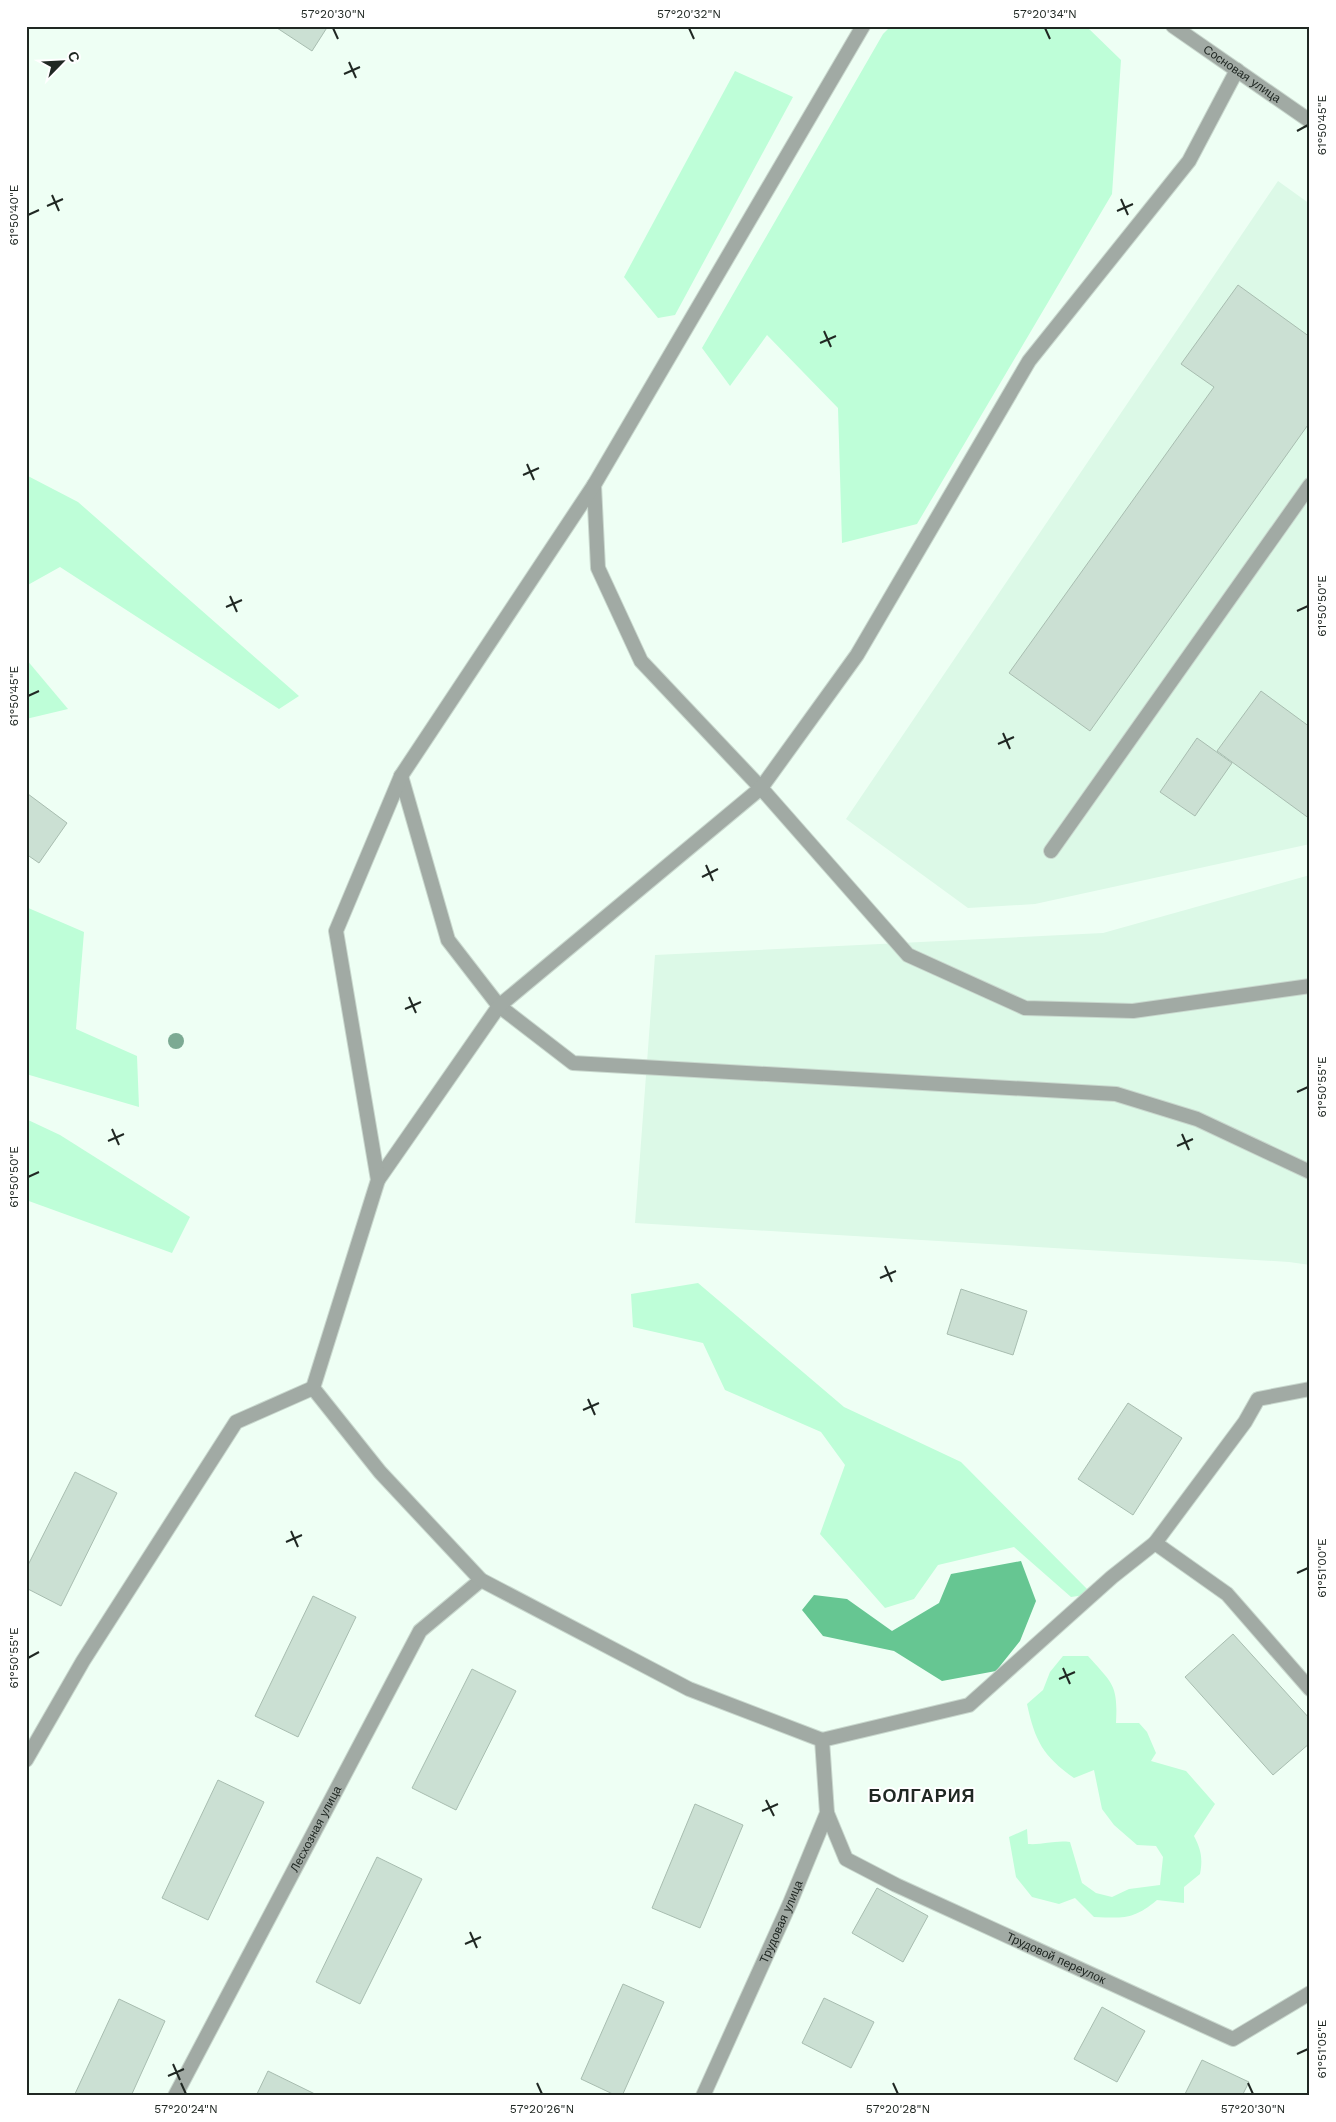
<svg xmlns="http://www.w3.org/2000/svg" width="1336" height="2122" font-family="'Work Sans',sans-serif">
<rect width="100%" height="100%" fill="#eefff4"/>
<!-- built -->
<g fill="#dcf9e7">
<polygon points="1278,181 1310,204 1310,844 1035,904 968,908 846,819"/>
<polygon points="1310,875 1310,1265 1289,1262 635,1223 655,955 1103,933"/>
</g>
<!-- green -->
<g fill="#befed8">
<polygon points="891,26 1086,26 1121,60 1112,194 917,524 842,543 838,408 767,335 730,386 702,348 883,34"/>
<polygon points="735,71 793,97 675,315 658,318 624,277"/>
<polygon points="26,475 78,502 299,696 279,709 60,567 26,586"/>
<polygon points="26,659 68,709 26,719"/>
<polygon points="26,907 84,932 76,1029 137,1056 139,1107 26,1074"/>
<polygon points="26,1119 60,1135 190,1217 172,1253 26,1200"/>
<polygon points="698,1283 844,1407 961,1462 1092,1594 1071,1597 1014,1547 938,1565 914,1599 885,1608 820,1534 845,1465 821,1432 725,1390 703,1343 633,1327 631,1294"/>
<path d="M1063,1656H1088C1113,1684 1118,1685 1116,1723H1139L1147,1732L1156,1753L1151,1761L1186,1771L1215,1804L1194,1836C1201,1850 1203,1858 1200,1874L1184,1887V1903L1157,1900C1133,1920 1124,1918 1094,1917L1075,1898L1059,1904L1032,1897L1016,1877L1009,1837L1027,1829L1028,1844C1043,1845 1055,1840 1070,1842L1082,1883L1096,1893L1112,1897L1129,1889L1160,1885L1163,1857L1156,1846L1137,1845L1114,1825L1102,1809L1094,1770L1074,1778C1043,1756 1035,1741 1027,1704L1043,1690L1050,1672Z"/>
</g>
<!-- water -->
<polygon fill="#66c692" points="1021,1561 1036,1601 1020,1641 996,1671 942,1681 894,1651 823,1636 802,1610 814,1595 847,1599 892,1631 939,1603 951,1574"/>
<!-- building -->
<g fill="#cbe0d3" stroke="#a8bdb0">
<polygon points="274,26 328,26 312,51"/>
<polygon points="1238,285 1310,337 1310,422 1090,731 1009,673 1214,387 1181,364"/>
<polygon points="1261,691 1310,727 1310,819 1217,751"/>
<polygon points="1197,738 1232,763 1195,816 1160,792"/>
<polygon points="28,794 67,823 39,863 26,854"/>
<polygon points="961,1289 1027,1311 1013,1355 947,1334"/>
<polygon points="1128,1403 1182,1438 1133,1515 1078,1479"/>
<polygon points="75,1472 117,1493 61,1606 26,1588 26,1569"/>
<polygon points="313,1596 356,1617 298,1737 255,1716"/>
<polygon points="1233,1634 1310,1719 1310,1743 1273,1775 1185,1677"/>
<polygon points="472,1669 516,1691 456,1810 412,1788"/>
<polygon points="218,1780 264,1802 208,1920 162,1898"/>
<polygon points="695,1804 743,1825 700,1928 652,1908"/>
<polygon points="377,1857 422,1879 360,2004 316,1982"/>
<polygon points="877,1888 928,1916 903,1962 852,1933"/>
<polygon points="623,1984 664,2002 622,2096 617,2096 581,2079"/>
<polygon points="824,1998 874,2022 851,2068 802,2043"/>
<polygon points="119,1999 165,2021 131,2096 74,2096"/>
<polygon points="1102,2007 1145,2031 1117,2082 1074,2059"/>
<polygon points="1202,2060 1249,2082 1242,2096 1184,2096"/>
<polygon points="268,2071 319,2096 256,2096"/>
</g>
<g fill="none" stroke-linecap="round" stroke-linejoin="round">
<!-- service casing -->
<g stroke="#c9d8ce" stroke-width="16">
<g id="service">
<polyline points="594,485 598,568 641,661 761,788 908,955 1025,1008 1133,1011 1310,986"/>
<polyline points="401,776 448,940 499,1006 573,1063 1116,1094 1197,1119 1310,1172"/>
<polyline points="1051,851 1310,485"/>
<polyline points="378,1180 499,1006 761,788 857,655 1029,361 1189,161 1237,70"/>
</g>
</g>
<!-- minor casing -->
<g stroke="#c9d8ce" stroke-width="16">
<g id="minor">
<polyline points="1155,1543 1245,1422 1258,1399 1310,1389"/>
<polyline points="822,1740 969,1705 1112,1577 1155,1543 1227,1594 1310,1689"/>
<polyline points="26,1760 83,1661 236,1422 313,1388"/>
<path id="s1" d="M827,1813L846,1859L896,1885L1233,2039L1310,1993"/>
<path id="s2" d="M175,2096L420,1631L481,1580"/>
</g>
</g>
<!-- tertiary casing -->
<g stroke="#c9d8ce" stroke-width="16">
<g id="tertiary">
<path id="s3" d="M1173,26L1310,121"/>
<path id="s4" d="M703,2096L790,1903L827,1813L822,1740L689,1689L481,1580L380,1472L313,1388L378,1180L336,931L401,776L594,485L863,26"/>
</g>
</g>
<!-- service -->
<use href="#service" stroke="#a1aaa4" stroke-width="14"/>
<!-- minor -->
<use href="#minor" stroke="#a1aaa4" stroke-width="14"/>
<!-- tertiary -->
<use href="#tertiary" stroke="#a1aaa4" stroke-width="14"/>
</g>
<!-- trees -->
<circle fill="#7caa93" cx="176" cy="1041" r="8"/>
<!-- ticks -->
<path fill="none" stroke="#202823" stroke-width="2" d="M333,28L338,39M689,28L694,39M1045,28L1050,39M349,62L356,78M344,74L360,67M1297,131L1308,125M52,195L59,211M1121,199L1128,215M47,206L63,199M1117,211L1133,204M28,215L39,210M824,331L831,347M820,343L836,336M527,464L534,480M523,475L539,468M230,596L237,612M226,607L242,600M1297,611L1308,606M28,696L39,691M1003,733L1010,749M998,744L1014,737M706,865L713,881M702,877L718,869M409,997L416,1013M405,1009L421,1002M1297,1092L1308,1087M112,1129L119,1145M1182,1134L1189,1150M108,1141L124,1134M1177,1146L1193,1139M28,1177L39,1172M885,1266L892,1282M880,1278L896,1271M588,1399L595,1415M583,1410L599,1403M291,1531L298,1547M286,1542L302,1535M1297,1573L1308,1568M28,1658L39,1652M1063,1668L1070,1684M1059,1679L1075,1672M766,1800L774,1816M762,1811L778,1804M470,1932L477,1948M465,1944L481,1937M1297,2054L1308,2049M173,2064L180,2080M168,2076L184,2069M181,2083L186,2094M537,2083L542,2094M893,2083L898,2094M1248,2083L1253,2094"/>
<g text-anchor="middle" stroke-width="4" stroke-linejoin="round" paint-order="stroke">
<!-- street labels -->
<g font-size="12" fill="#202823" stroke="#fff">
<text dy="4" stroke="none"><textPath href="#s3" startOffset="84">Сосновая улица</textPath></text>
<text dy="4" stroke="none"><textPath href="#s2" startOffset="302">Лесхозная улица</textPath></text>
<text dy="4" stroke="none"><textPath href="#s4" startOffset="191">Трудовая улица</textPath></text>
<text dy="4" stroke="none"><textPath href="#s1" startOffset="282">Трудовой переулок</textPath></text>
</g>
<!-- district labels -->
<g font-size="18" font-weight="bold" letter-spacing="1" fill="#202823" stroke="#fff">
<text x="922" y="1802">БОЛГАРИЯ</text>
</g>
</g>
<!-- border -->
<rect width="1336" height="2122" fill="none" stroke="#ffffff" stroke-width="55"/>
<!-- north arrow -->
<g transform="translate(62 62) rotate(66)" stroke="#ffffff" stroke-width="4" paint-order="stroke">
<path d="M0-4L9 19L0 12L-9 19Z" fill="#202823"/>
<text y="-8" font-size="14" font-weight="bold" text-anchor="middle" fill="#202823">С</text>
</g>
<rect x="28" y="28" width="1280" height="2066" fill="none" stroke="#202823" stroke-width="2"/>
<g font-size="12" text-anchor="middle" fill="#202823">
<text x="333" y="18">57°20'30"N</text>
<text x="689" y="18">57°20'32"N</text>
<text x="1045" y="18">57°20'34"N</text>
<text transform="translate(1322 125) rotate(-90)" y="4">61°50'45"E</text>
<text transform="translate(14 215) rotate(-90)" y="4">61°50'40"E</text>
<text transform="translate(1322 606) rotate(-90)" y="4">61°50'50"E</text>
<text transform="translate(14 696) rotate(-90)" y="4">61°50'45"E</text>
<text transform="translate(1322 1087) rotate(-90)" y="4">61°50'55"E</text>
<text transform="translate(14 1177) rotate(-90)" y="4">61°50'50"E</text>
<text transform="translate(1322 1568) rotate(-90)" y="4">61°51'00"E</text>
<text transform="translate(14 1658) rotate(-90)" y="4">61°50'55"E</text>
<text transform="translate(1322 2049) rotate(-90)" y="4">61°51'05"E</text>
<text x="186" y="2113">57°20'24"N</text>
<text x="542" y="2113">57°20'26"N</text>
<text x="898" y="2113">57°20'28"N</text>
<text x="1253" y="2113">57°20'30"N</text>
</g>
</svg>
